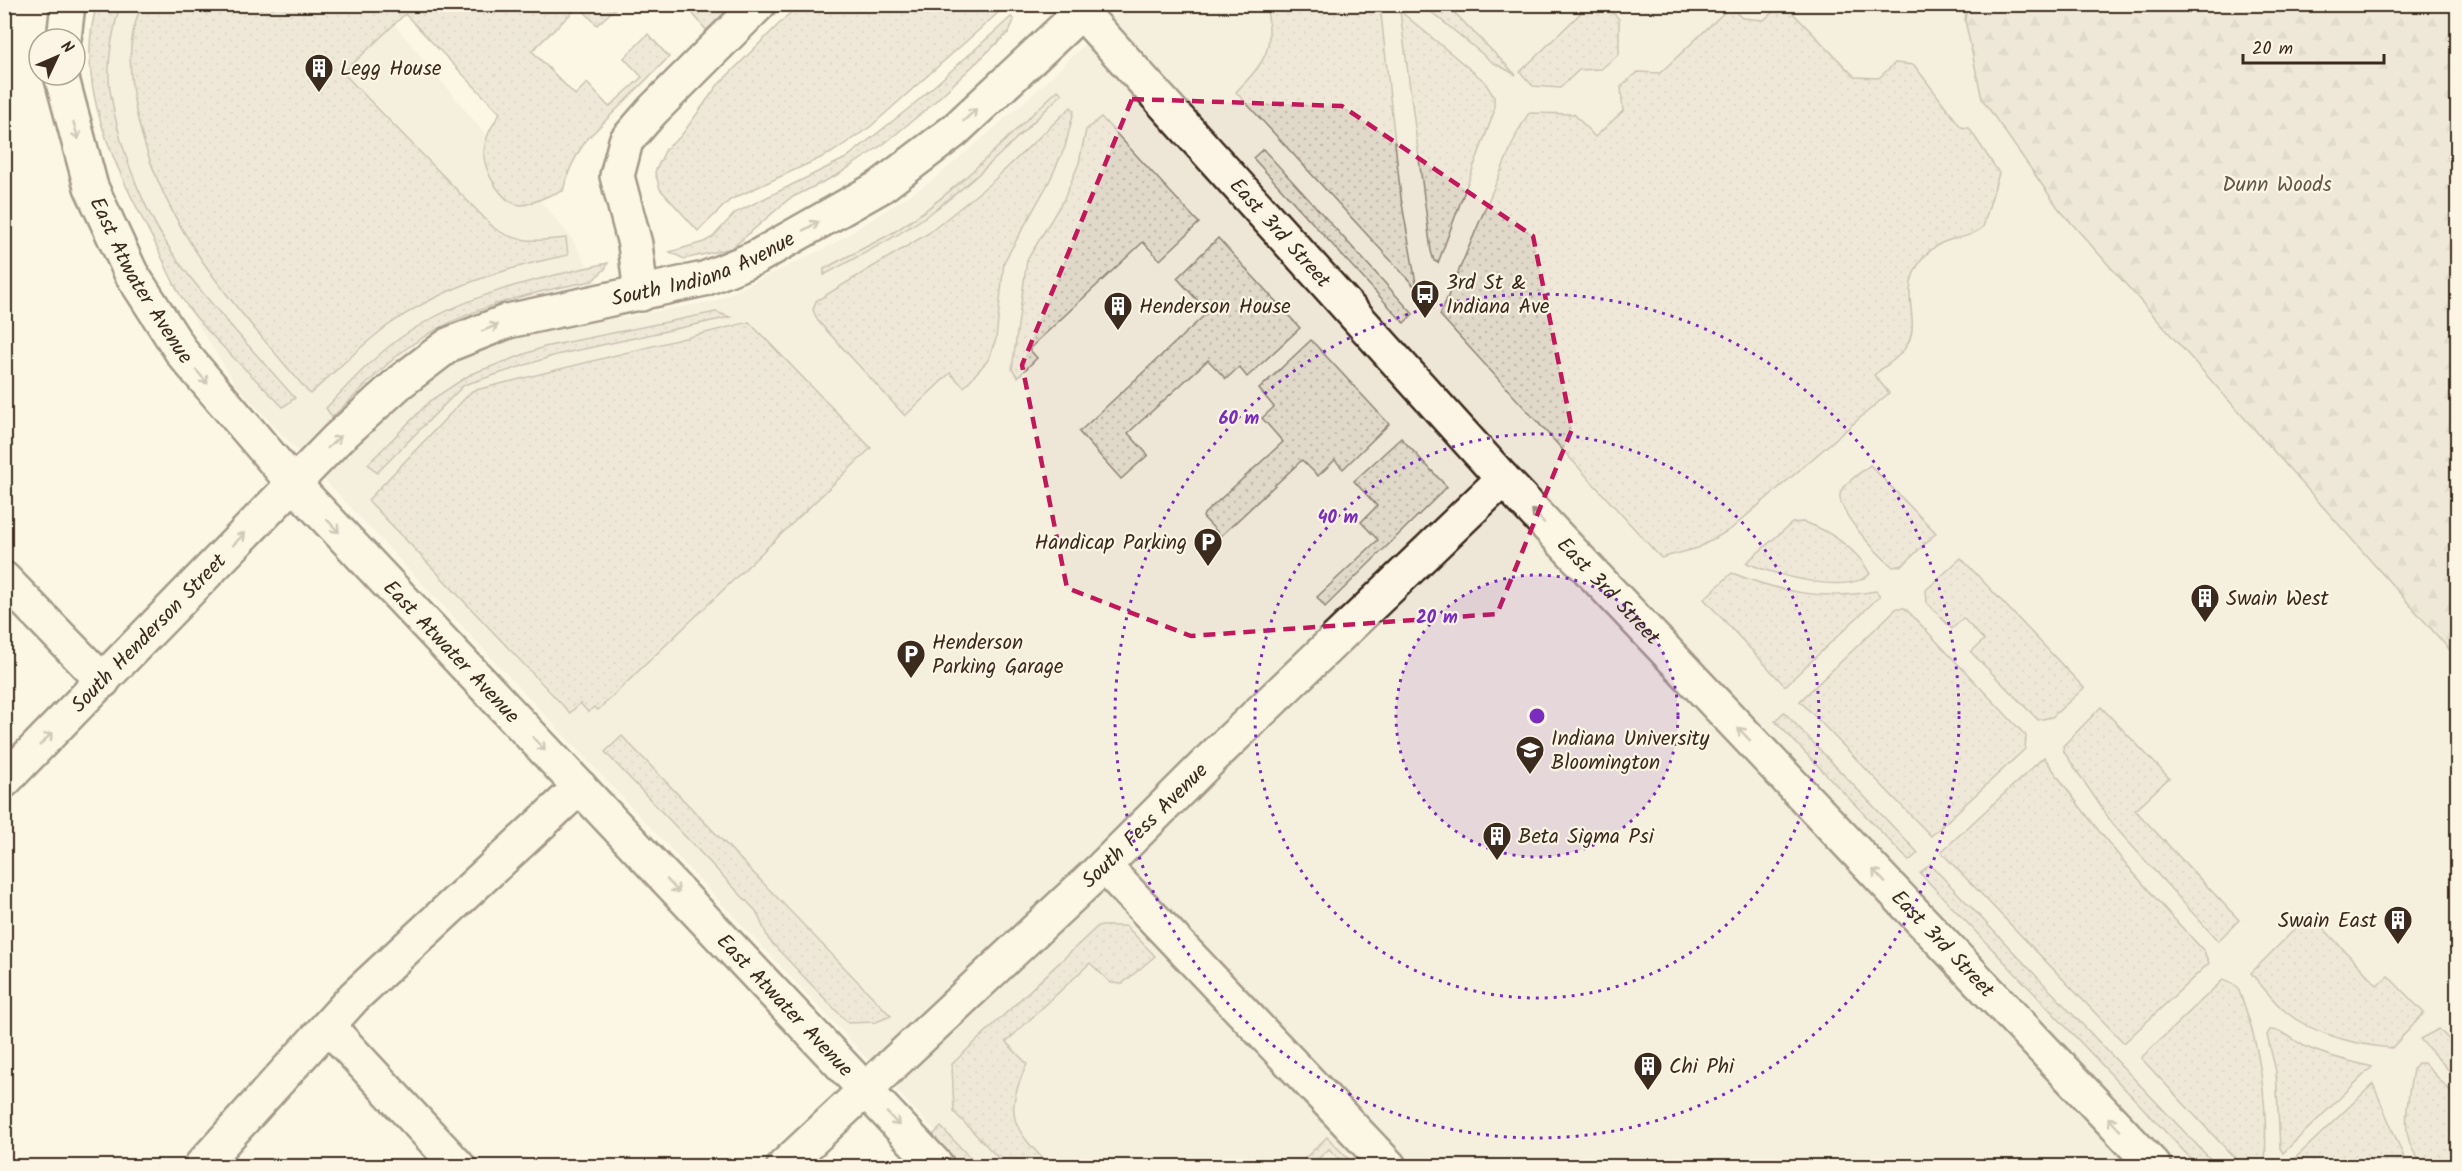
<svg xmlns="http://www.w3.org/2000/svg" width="2462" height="1171" font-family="Kalam,sans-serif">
<defs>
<pattern id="grass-dots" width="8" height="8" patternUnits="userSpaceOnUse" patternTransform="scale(1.5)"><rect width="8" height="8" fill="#e0d8c8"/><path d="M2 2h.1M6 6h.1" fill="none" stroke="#c1baab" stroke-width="1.8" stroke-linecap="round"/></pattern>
<pattern id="forest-firs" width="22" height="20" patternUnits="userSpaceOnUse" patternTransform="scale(1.5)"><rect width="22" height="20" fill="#e0d8c8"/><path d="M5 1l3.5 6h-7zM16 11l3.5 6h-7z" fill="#c1baab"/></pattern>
</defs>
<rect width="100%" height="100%" fill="#fcf5e5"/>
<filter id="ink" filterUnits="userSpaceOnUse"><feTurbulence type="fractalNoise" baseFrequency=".0167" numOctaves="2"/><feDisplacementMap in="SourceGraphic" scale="12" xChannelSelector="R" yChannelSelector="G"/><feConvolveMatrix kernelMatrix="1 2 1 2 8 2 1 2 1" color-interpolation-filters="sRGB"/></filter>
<g filter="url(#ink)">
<!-- built -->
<polygon fill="#eee6d6" points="97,4 378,5 572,239 617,319 715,301 832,245 935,179 1028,99 1126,5 2457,5 2457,1166 968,1166 237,386 187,307 132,199 98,115 91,81 92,46"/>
<!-- grass -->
<g fill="url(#grass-dots)" stroke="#8e8173" stroke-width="1.5">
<path d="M97,5H120C113,31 106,62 110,90C120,156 148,224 190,277C223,319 260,358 295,398L283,407C253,376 213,340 188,307C175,290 166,266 157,247C120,175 71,88 97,5Z"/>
<path d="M619,5L597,25L579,6L532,51L575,95L587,83L609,107L642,77L624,58L648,34L669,57L587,139C575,156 567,171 563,191C548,194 533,205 521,205C501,204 482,168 484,151C485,136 493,125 500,113L405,14L343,73L494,228C518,244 537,241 566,238L568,255C504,268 440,288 386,327C359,347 335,372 310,394C235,305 161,230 136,111C129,75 126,39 142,5Z"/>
<polygon points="686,5 734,5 706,30"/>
<polygon points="798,5 998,4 999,12 870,127 831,153 730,200 698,231 660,189 655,172 666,149 681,136 717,86"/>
<path d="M1266,5H1380L1401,198L1417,289L1236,92C1266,61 1275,49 1266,5Z"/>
<polygon points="1423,5 1447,5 1516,75 1492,62"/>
<polygon points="1589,5 1605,5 1619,19 1619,54 1601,69 1579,70 1560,88 1533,86 1520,72"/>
<path d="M1781,5H1785L1855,77L1879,78L1895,63L1914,65L1961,127L1969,128L1999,173L1983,227C1962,245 1944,230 1920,262C1898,293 1921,319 1908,343C1902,356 1885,366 1874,375L1889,393L1731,529L1698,548L1661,558L1440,315L1518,131L1529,113L1574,114L1595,137L1623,111L1621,87L1637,72L1660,73L1730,7L1742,18L1764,20Z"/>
<polygon points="1400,11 1484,81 1494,97 1494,112 1438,263 1434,261 1431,251"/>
<polygon points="1011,17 1014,20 1009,32 929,107 885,143 839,174 789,199 732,248 684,259 670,252 704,242 713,237 735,213 846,158 913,105"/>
<path d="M1058,90L1062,94C1020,134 979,178 932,212C898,237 860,255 824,275V269C847,256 871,245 894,232C955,194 1006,138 1058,90Z"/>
<polygon points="1071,107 1074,111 1065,147 1049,182 1004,262 996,339 988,360 964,387 950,373 905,416 818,321 813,310 816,301 929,233 992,182"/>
<polygon points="1101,117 1199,223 1160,260 1143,242 1029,349 1037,358 1018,377 1012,369 1027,260 1064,199 1079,163 1086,130"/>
<polygon points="1263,149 1413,314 1404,323 1253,158"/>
<polygon points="1218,238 1300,328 1247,377 1239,367 1226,379 1208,360 1128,433 1148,455 1121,479 1079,432 1208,312 1177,278"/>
<path d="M608,263L605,269L592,281C527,293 461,309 407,348C380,368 357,395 332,417L326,408C350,383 374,356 403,336C464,294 536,279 608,263Z"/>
<polygon points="716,312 730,317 556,355 464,385 377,473 368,464 431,400 471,374 544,347"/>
<polygon points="749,322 871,448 598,710 594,707 588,712 580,703 570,713 368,500 472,391"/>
<polygon points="1311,340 1389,424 1343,469 1335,460 1318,476 1302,460 1221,536 1203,517 1204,514 1283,442 1262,418 1274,407 1259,389"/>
<polygon points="1401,438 1447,487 1325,607 1317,597 1378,540 1361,522 1377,506 1354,481"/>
<path d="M1870,465L1936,533L1903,565L1893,567C1880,556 1832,508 1841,491C1846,481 1862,472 1870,465Z"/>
<path d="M1803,522C1828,529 1858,550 1870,574C1845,596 1774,574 1746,563L1792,523Z"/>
<polygon points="1961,558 2084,688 2052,717 2038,720 1971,652 1984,640 1963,618 1952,629 1927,603 1926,590"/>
<path d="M1732,573C1780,592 1824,601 1876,591L1880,596L1785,686L1704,599Z"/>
<polygon points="1897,608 1905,608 2026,736 2025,749 1931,836 1800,701"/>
<polygon points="2101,707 2169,778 2135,810 2239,920 2218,941 2114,826 2064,752 2063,746"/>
<polygon points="1784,712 1918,853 1909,861 1775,721"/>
<polygon points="622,736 865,989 891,1016 876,1022 848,1023 769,940 756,911 605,752"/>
<path d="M2044,757C2093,828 2145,889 2204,951L2209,963L2124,1043L1941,852Z"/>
<polygon points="1930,864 2213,1162 2208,1166 2198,1166 1920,873"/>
<path d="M2310,914L2377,985L2388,976L2424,1013L2392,1048C2357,1045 2314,1035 2286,1012C2273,1001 2262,986 2251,973Z"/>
<path d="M1098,926H1126L1155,956L1122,984L1111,983L1090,963L1006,1042L1027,1064C1003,1116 1012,1127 1050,1166H1006L954,1112L952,1064Z"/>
<path d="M2223,980L2237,986C2261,1043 2268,1104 2265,1166H2242L2141,1058Z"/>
<polygon points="2439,1029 2457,1048 2457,1079 2420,1039"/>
<path d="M2270,1030C2282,1029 2293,1040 2304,1046C2325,1056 2349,1061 2372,1067L2283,1153L2280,1148L2276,1071L2267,1035Z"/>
<path d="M2418,1063H2424L2457,1098V1166H2426C2396,1142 2408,1101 2413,1069Z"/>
<polygon points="2373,1084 2403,1155 2404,1160 2401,1166 2287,1166"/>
<polygon points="941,1127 978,1166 958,1166 931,1137"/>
<polygon points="1327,1137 1355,1166 1346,1166 1329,1149 1310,1166 1297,1166"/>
</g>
<!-- forest -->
<polygon fill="url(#forest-firs)" stroke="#8e8173" stroke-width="1.5" points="1967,5 2457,5 2457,658 2059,209 1982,99 1965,20"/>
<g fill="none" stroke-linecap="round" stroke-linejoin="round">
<!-- minor casing -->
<g stroke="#3b2a1e" stroke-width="38">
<g id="minor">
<polyline points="641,294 635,244 617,176 626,141 653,110 759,4"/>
<polyline points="4,579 103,681"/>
<path id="s1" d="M4,781L337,439L400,382L450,344L508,321L704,279L755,258L880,187L954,131L1090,4"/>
<polyline points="1104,866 1389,1166"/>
<polyline points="328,1026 458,1166"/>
<polyline points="201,1166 354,997 580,787"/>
<path id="s2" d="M784,1166L1104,866L1214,756L1503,479"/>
</g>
</g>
<!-- major casing -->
<g stroke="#3b2a1e" stroke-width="38">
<g id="major">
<path id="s3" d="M1074,4L1503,479L2154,1166"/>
<polyline points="64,39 68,4"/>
<path id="s4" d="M61,75L91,187L131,273L183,354L293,483L937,1166"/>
</g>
</g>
<!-- minor -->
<use href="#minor" stroke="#fcf5e5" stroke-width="33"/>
<!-- major -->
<use href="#major" stroke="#fcf5e5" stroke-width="33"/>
</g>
<!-- one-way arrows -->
<defs><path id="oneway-shaft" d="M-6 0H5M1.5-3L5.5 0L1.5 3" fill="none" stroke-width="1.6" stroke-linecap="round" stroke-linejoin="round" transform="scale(1.5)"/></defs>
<g stroke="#9c9082">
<use href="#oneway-shaft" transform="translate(970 115) rotate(-43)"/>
<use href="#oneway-shaft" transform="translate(76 131) rotate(74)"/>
<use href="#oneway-shaft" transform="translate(811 226) rotate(-29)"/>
<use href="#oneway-shaft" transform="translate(490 328) rotate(-22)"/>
<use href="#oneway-shaft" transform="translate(202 377) rotate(50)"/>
<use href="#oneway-shaft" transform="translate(334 442) rotate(-44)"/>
<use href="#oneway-shaft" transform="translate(1538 516) rotate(-133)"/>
<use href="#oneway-shaft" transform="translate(333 526) rotate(47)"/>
<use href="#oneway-shaft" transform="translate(239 539) rotate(-46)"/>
<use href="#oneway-shaft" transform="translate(1744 734) rotate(-133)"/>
<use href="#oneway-shaft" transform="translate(46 739) rotate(-45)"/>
<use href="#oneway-shaft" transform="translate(539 744) rotate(47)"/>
<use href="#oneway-shaft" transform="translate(1879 876) rotate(-133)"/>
<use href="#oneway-shaft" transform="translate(673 886) rotate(47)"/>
<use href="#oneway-shaft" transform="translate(893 1119) rotate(47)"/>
<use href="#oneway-shaft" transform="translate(2114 1124) rotate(-133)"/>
</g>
</g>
<!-- marked area -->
<path d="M0 0H2462V1171H0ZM1132,99L1342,106L1533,236L1572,429L1497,614L1191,636L1067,588L1022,365Z" fill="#fcf5e5" fill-opacity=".55" fill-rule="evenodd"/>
<path fill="none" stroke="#c2185b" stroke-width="4.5" stroke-dasharray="12 8" stroke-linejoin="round" d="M1132,99L1342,106L1533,236L1572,429L1497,614L1191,636L1067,588L1022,365Z"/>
<!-- distance rings -->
<circle cx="1537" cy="716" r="141" fill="#7b2cbf" fill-opacity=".12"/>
<g fill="none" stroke="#7b2cbf" stroke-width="3" stroke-dasharray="3 6">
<circle cx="1537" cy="716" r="141"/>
<circle cx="1537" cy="716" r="282"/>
<circle cx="1537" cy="716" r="422"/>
</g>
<!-- icons -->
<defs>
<g id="building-pin" transform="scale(1.5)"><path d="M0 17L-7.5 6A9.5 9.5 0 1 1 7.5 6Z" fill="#3b2a1e" stroke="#fcf5e5"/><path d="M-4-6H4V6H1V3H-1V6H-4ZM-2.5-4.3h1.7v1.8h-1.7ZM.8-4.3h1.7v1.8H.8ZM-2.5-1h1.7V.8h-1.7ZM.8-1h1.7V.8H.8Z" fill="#fff"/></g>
<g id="bus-pin" transform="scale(1.5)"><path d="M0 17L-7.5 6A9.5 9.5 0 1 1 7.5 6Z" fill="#3b2a1e" stroke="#fcf5e5"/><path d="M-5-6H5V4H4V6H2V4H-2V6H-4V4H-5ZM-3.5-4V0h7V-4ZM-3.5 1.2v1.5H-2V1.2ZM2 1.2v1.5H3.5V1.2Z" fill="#fff"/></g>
<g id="parking-pin" transform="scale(1.5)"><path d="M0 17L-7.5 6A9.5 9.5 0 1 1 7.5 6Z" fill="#3b2a1e" stroke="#fcf5e5"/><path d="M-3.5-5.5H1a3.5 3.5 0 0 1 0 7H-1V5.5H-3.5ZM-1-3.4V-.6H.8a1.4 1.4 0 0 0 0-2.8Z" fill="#fff"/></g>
<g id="university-pin" transform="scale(1.5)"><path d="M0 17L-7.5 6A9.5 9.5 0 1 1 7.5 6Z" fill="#3b2a1e" stroke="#fcf5e5"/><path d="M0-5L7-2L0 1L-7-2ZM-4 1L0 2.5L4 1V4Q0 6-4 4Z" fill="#fff"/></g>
</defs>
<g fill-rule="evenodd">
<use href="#building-pin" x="319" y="68"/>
<use href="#bus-pin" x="1425" y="294"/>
<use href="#building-pin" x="1118" y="306"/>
<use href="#parking-pin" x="1208" y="542"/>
<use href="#building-pin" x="2205" y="598"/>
<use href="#parking-pin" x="911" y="654"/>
<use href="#university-pin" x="1530" y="750"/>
<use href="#building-pin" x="1497" y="836"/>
<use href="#building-pin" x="2398" y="920"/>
<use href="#building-pin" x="1648" y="1066"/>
</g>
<g text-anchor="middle" stroke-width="4.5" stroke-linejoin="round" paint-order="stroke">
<!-- poi labels -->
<g font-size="21" fill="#3b2a1e" stroke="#fcf5e5" text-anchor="start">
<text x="340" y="75">Legg House</text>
<text x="1446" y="289">3rd St &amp;<tspan x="1446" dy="24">Indiana Ave</tspan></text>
<text x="1139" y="313">Henderson House</text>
<text x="1187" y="549" text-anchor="end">Handicap Parking</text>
<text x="2226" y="605">Swain West</text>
<text x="932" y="649">Henderson<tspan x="932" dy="24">Parking Garage</tspan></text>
<text x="1551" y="745">Indiana University<tspan x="1551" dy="24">Bloomington</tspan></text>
<text x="1518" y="843">Beta Sigma Psi</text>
<text x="2377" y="927" text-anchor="end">Swain East</text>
<text x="1669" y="1073">Chi Phi</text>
</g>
<!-- park labels -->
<g font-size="21" fill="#645648" stroke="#fcf5e5">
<text x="2277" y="191">Dunn Woods</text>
</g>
<!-- street labels -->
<g font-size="21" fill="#3b2a1e" stroke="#fcf5e5">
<text dy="7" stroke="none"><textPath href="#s3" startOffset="308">East 3rd Street</textPath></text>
<text dy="7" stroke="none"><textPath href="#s1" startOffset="890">South Indiana Avenue</textPath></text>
<text dy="7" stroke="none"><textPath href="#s4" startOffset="222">East Atwater Avenue</textPath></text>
<text dy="7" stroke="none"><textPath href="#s3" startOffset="794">East 3rd Street</textPath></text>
<text dy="7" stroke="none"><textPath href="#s1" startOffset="207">South Henderson Street</textPath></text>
<text dy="7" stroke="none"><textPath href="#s4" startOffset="708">East Atwater Avenue</textPath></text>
<text dy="7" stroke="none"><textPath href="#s2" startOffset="496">South Fess Avenue</textPath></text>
<text dy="7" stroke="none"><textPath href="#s3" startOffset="1280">East 3rd Street</textPath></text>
<text dy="7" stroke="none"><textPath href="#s4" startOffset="1194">East Atwater Avenue</textPath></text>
</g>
</g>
<circle cx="1537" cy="716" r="9" fill="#7b2cbf" stroke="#fcf5e5" stroke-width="3"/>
<g font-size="18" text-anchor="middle" font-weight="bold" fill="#7b2cbf" stroke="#fcf5e5" stroke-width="4.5" stroke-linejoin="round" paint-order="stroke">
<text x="1239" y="424">60 m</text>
<text x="1338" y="523">40 m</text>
<text x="1437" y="623">20 m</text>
</g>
<!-- margin -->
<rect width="2462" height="1171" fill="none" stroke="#fcf5e5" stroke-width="24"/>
<rect x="12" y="12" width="2438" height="1147" fill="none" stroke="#3b2a1e" stroke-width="2" filter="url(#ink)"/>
<!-- north arrow -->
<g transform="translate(57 57) rotate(46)"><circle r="28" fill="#fcf5e5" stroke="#afa495" stroke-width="1.5"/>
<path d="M0-4.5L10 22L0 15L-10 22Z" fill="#3b2a1e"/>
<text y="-9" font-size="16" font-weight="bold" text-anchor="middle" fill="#3b2a1e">N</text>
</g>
<!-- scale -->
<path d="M2243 54v9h141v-9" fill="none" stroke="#3b2a1e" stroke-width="3"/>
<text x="2252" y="54" font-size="18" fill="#3b2a1e" stroke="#fcf5e5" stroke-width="4.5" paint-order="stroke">20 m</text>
</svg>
